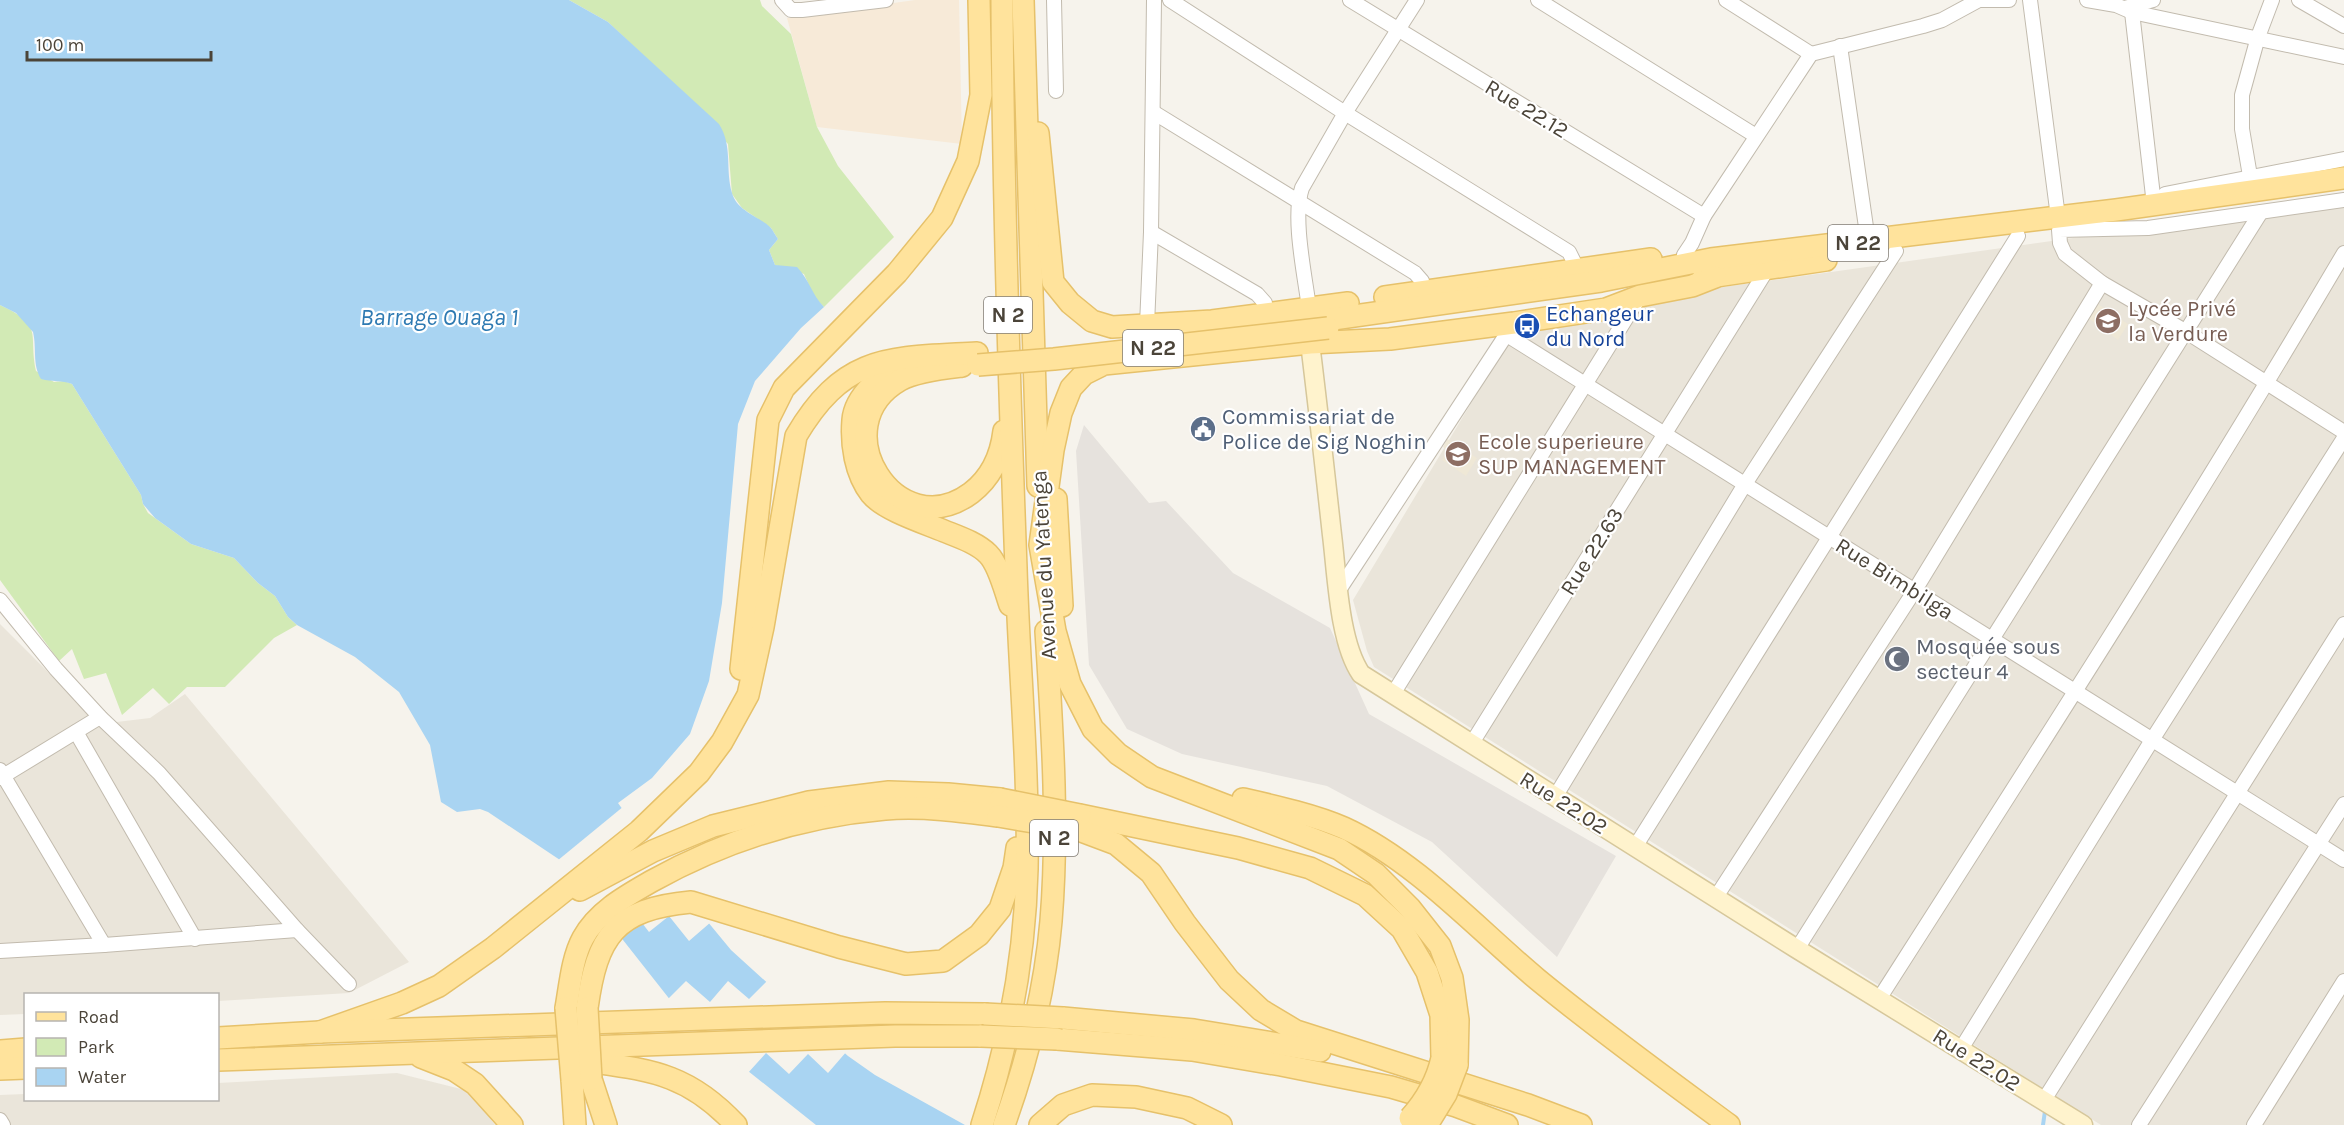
<svg xmlns="http://www.w3.org/2000/svg" width="2344" height="1125" font-family="Karla,sans-serif">
<rect width="100%" height="100%" fill="#f6f3ec"/>
<!-- residential -->
<g fill="#eae5da">
<polygon points="2344,200 2344,1125 2101,1125 1374,667 1367,651 1353,600 1524,315"/>
<polygon points="0,624 100,724 150,718 185,694 409,962 349,993 218,1001 218,994 26,994 25,1014 0,1015"/>
<polygon points="397,1073 469,1091 495,1125 0,1125 0,1095 25,1094 26,1100 218,1100 218,1083"/>
</g>
<!-- commercial -->
<polygon fill="#f7ead8" points="915,0 959,0 962,144 817,127 787,18"/>
<!-- industrial -->
<polygon fill="#e6e2dd" points="1084,425 1149,503 1166,501 1233,573 1330,628 1369,714 1616,856 1557,957 1432,842 1327,786 1182,754 1127,729 1089,665 1076,451"/>
<!-- education -->
<g fill="#efe8d6">
<polygon points="2098,304 2128,324 2118,340 2088,318"/>
<polygon points="1447,439 1477,458 1466,476 1442,460 1448,450 1443,447"/>
</g>
<!-- green -->
<g fill="#d2eab5">
<polygon points="569,0 760,0 762,6 791,34 817,127 838,166 894,237 824,307 814,297 804,274 775,265 769,250 778,239 771,228 742,208 732,194 728,144 645,57 608,22"/>
<path d="M0,305C45,326 28,333 36,371L54,382L64,381L72,384L141,495L143,504L148,513L191,544L234,558L258,583L275,596L288,617L297,625L274,638L225,687H187L169,704L153,688L122,715L106,673L84,679L72,649L59,661L0,580Z"/>
</g>
<!-- water -->
<path fill="#a9d4f2" d="M0,0H569L608,22L719,124C733,146 725,169 732,193C737,211 758,216 770,227C773,230 775,235 778,239L769,250L775,265L797,267C809,279 812,295 824,307L801,328L755,381L738,424L722,603L709,681L690,734L652,778L618,803L679,887L731,950L848,1056L875,1075L965,1125H816L743,1067L675,1006L560,860L488,812L480,809L457,812L441,802L430,745L399,692L355,657L297,625L288,617L275,596L258,583L234,558L191,544L155,518L143,504L141,495L72,384C62,380 52,382 41,379C32,364 37,349 33,332L16,313L0,305Z"/>
<!-- pier -->
<g fill="#f6f3ec">
<polygon points="624,806 658,854 583,894 557,861"/>
<polygon points="660,857 711,922 689,941 669,916 649,932 639,919 617,936 588,899"/>
<polygon points="768,980 847,1051 828,1073 808,1054 789,1074 766,1053 747,1074 667,1000 686,981 710,1002 728,981 749,999"/>
</g>
<g fill="none" stroke-linecap="round" stroke-linejoin="round">
<!-- stream -->
<polyline stroke="#a9d4f2" stroke-width="4" points="2043,1125 2045,1111"/>
<!-- street casing -->
<g stroke="#c2bbae" stroke-width="16">
<g id="street">
<polyline points="782,0 791,10 802,10 886,0"/>
<polyline points="1054,0 1056,91"/>
<polyline points="1170,0 1345,113 1569,252 1577,268"/>
<polyline points="1350,0 1704,216"/>
<polyline points="1538,0 1756,136"/>
<polyline points="1726,0 1811,54"/>
<polyline points="1972,0 2009,0"/>
<polyline points="2030,0 2058,217 2064,215"/>
<polyline points="2087,0 2116,5 2132,12 2344,57"/>
<polyline points="2299,0 2344,26"/>
<polyline points="2125,8 2153,0"/>
<polyline points="2132,12 2153,196"/>
<polyline points="1840,46 1868,241"/>
<polyline points="1153,112 1415,273 1422,281 1424,291"/>
<polyline points="2250,176 2242,129 2242,95 2258,37 2272,0"/>
<polyline points="2165,194 2344,159"/>
<polyline points="2344,200 2148,228 2059,230 2060,243 2065,254 2102,283 2185,331 2344,432"/>
<polyline points="1151,232 1257,294 1265,303 1267,313"/>
<polyline points="1684,255 1692,243 1704,216 1811,54 1923,26 1942,20 1977,1"/>
<path d="M1309,308C1305,276 1292,217 1302,188L1345,113L1417,0"/>
<polyline points="1147,325 1151,232 1154,0"/>
<polyline points="1507,335 2344,860"/>
<polyline points="1339,590 1510,329"/>
<polyline points="0,600 56,669 100,717 159,773 297,930 349,984"/>
<polyline points="1393,694 1640,296"/>
<polyline points="76,732 195,939"/>
<polyline points="1472,743 1768,268"/>
<polyline points="0,770 104,945"/>
<polyline points="0,778 100,717"/>
<polyline points="1555,797 1745,484 1896,251"/>
<polyline points="1635,847 2018,236"/>
<polyline points="1716,897 1915,590 2102,283"/>
<polyline points="1797,949 2261,212"/>
<polyline points="0,951 104,945 297,930"/>
<path d="M1879,999C2037,752 2195,506 2344,253"/>
<polyline points="1961,1049 2152,740 2344,438"/>
<polyline points="2044,1100 2344,624"/>
<polyline points="0,1120 3,1125"/>
<polyline points="2139,1125 2344,804"/>
<polyline points="2254,1125 2344,981"/>
</g>
</g>
<!-- secondary casing -->
<g stroke="#d6c79b" stroke-width="21">
<path id="secondary" d="M1309,308L1310,343C1318,407 1325,471 1332,535C1337,575 1339,642 1361,674L1797,949L2083,1125"/>
</g>
<!-- primary casing -->
<g stroke="#e6c16a" stroke-width="24">
<g id="primary">
<polyline points="1023,0 1038,486"/>
<polyline points="1038,133 1053,282 1070,303 1092,321 1112,327 1212,321 1348,303"/>
<polyline points="1703,278 1826,260"/>
<polyline points="1385,297 1651,259"/>
<polyline points="1326,320 1601,281 1711,259 2116,210 2344,178"/>
<path d="M903,365C882,373 855,396 853,420C851,444 855,473 871,494C884,510 925,523 944,531C959,537 977,543 988,554C999,565 1005,591 1010,605"/>
<path d="M962,366C945,368 916,371 900,380C820,426 897,548 971,493C992,477 1001,456 1004,431"/>
<polyline points="1056,499 1062,606"/>
<polyline points="741,669 768,420 784,388 897,273 942,218 968,161 981,95 979,0"/>
<path d="M1243,799C1274,806 1315,815 1344,828C1416,861 1476,928 1537,979C1599,1030 1664,1077 1729,1125"/>
<polyline points="1080,815 1238,848 1310,868 1365,895 1402,929 1427,972 1441,1015 1442,1058"/>
<polyline points="1076,829 1116,844 1151,873 1185,923 1229,980 1261,1010 1296,1031 1528,1105 1581,1125"/>
<polyline points="580,890 653,851 713,826 809,802 889,792 948,794 1000,799"/>
<path d="M566,1008C570,986 572,958 583,938C598,911 626,896 652,881C724,841 803,816 885,809C922,806 961,811 998,816"/>
<path d="M587,1008C597,936 615,909 691,902L839,947L906,964L943,961L979,935L1000,909L1014,868L1017,848"/>
<polyline points="1063,1018 1194,1030 1320,1051"/>
<path d="M320,1032L402,1003L439,986L493,948L639,831L699,773L722,742L748,695L763,627L796,436C845,353 890,358 977,353"/>
<polyline points="218,1038 320,1032 885,1013 985,1014"/>
<polyline points="1057,1039 1192,1050 1281,1065 1391,1087 1456,1106 1507,1125"/>
<polyline points="0,1051 26,1049"/>
<polyline points="421,1057 454,1070 475,1084 512,1125"/>
<path d="M573,1059C644,1070 684,1069 736,1125"/>
<polyline points="218,1060 895,1036 981,1036"/>
<polyline points="1457,1065 1458,1020 1452,978 1440,946 1410,908 1376,874 1339,849 1152,777 1118,754 1093,729 1070,684 1055,631 1040,545 1053,450 1061,413 1071,388 1084,374 1104,364 1310,343 1390,339 1514,323 1606,309 1640,296 1692,286 1715,277"/>
<polyline points="0,1069 26,1068"/>
<polyline points="591,1079 606,1125"/>
<polyline points="572,1080 575,1125"/>
<path d="M982,1125C1009,1042 1025,956 1027,869C1029,768 1019,668 1016,568C1009,379 1003,189 1002,0"/>
<path d="M1004,1125C1027,1061 1045,990 1051,921C1059,825 1052,727 1046,631"/>
<polyline points="1040,1125 1063,1105 1092,1095 1136,1097 1187,1108 1221,1125"/>
</g>
</g>
<!-- street -->
<use href="#street" stroke="#fff" stroke-width="14"/>
<!-- secondary -->
<use href="#secondary" stroke="#fff3cd" stroke-width="18"/>
<!-- primary -->
<use href="#primary" stroke="#ffe39c" stroke-width="21"/>
<!-- primary-bridge casing -->
<g stroke="#e6c16a" stroke-width="24" stroke-linecap="butt">
<g id="primary-bridge">
<polyline points="978,365 1054,359 1328,328"/>
<polyline points="1000,799 1080,815"/>
<polyline points="998,816 1076,829"/>
<polyline points="566,1008 572,1080"/>
<polyline points="587,1008 591,1079"/>
<polyline points="985,1014 1063,1018"/>
<polyline points="981,1036 1057,1039"/>
<path d="M1410,1118C1426,1100 1437,1081 1442,1058"/>
<polyline points="1427,1125 1446,1094 1457,1065"/>
</g>
</g>
<!-- primary-bridge -->
<use href="#primary-bridge" stroke="#ffe39c" stroke-width="21"/>
</g>
<!-- icons -->
<defs>
<g id="university-disc" transform="scale(1.35)"><circle r="9.5" fill="#8d6e63" stroke="#fff"/><path d="M0-5L7-2L0 1L-7-2ZM-4 1L0 2.5L4 1V4Q0 6-4 4Z" fill="#fff"/></g>
<g id="bus-disc" transform="scale(1.35)"><circle r="9.5" fill="#1a4fb4" stroke="#fff"/><path d="M-5-6H5V4H4V6H2V4H-2V6H-4V4H-5ZM-3.5-4V0h7V-4ZM-3.5 1.2v1.5H-2V1.2ZM2 1.2v1.5H3.5V1.2Z" fill="#fff"/></g>
<g id="civic-disc" transform="scale(1.35)"><circle r="9.5" fill="#5c6f8a" stroke="#fff"/><path d="M-.6-6.5H3V-4.5H.6V-3L4-1V1h2V6H-6V1h2V-1L-.6-3ZM-1.2 2.5V6h2.4V2.5Z" fill="#fff"/></g>
<g id="mosque-disc" transform="scale(1.35)"><circle r="9.5" fill="#6b7280" stroke="#fff"/><path d="M3.5-4.9A6 6 0 1 0 3.5 4.9A5 5 0 1 1 3.5-4.9Z" fill="#fff"/></g>
</defs>
<g fill-rule="evenodd">
<use href="#university-disc" x="2108" y="321"/>
<use href="#bus-disc" x="1527" y="326"/>
<use href="#civic-disc" x="1203" y="429"/>
<use href="#university-disc" x="1458" y="454"/>
<use href="#mosque-disc" x="1897" y="659"/>
</g>
<g text-anchor="middle" stroke-width="4.5" stroke-linejoin="round" paint-order="stroke">
<!-- shield labels -->
<g fill="#fff" stroke="#817c74" stroke-width="1.5">
<rect x="1828" y="225" width="60" height="36" rx="4.5"/>
<rect x="984" y="297" width="48" height="36" rx="4.5"/>
<rect x="1123" y="330" width="60" height="36" rx="4.5"/>
<rect x="1030" y="820" width="48" height="36" rx="4.5"/>
</g>
<g font-size="21" font-weight="bold" fill="#4b4439">
<text x="1858" y="250">N 22</text>
<text x="1008" y="322">N 2</text>
<text x="1153" y="355">N 22</text>
<text x="1054" y="845">N 2</text>
</g>
<!-- street labels -->
<g font-size="22" fill="#4b4439" stroke="#fff">
<text transform="translate(1527 108) rotate(31)" y="8">Rue 22.12</text>
<text transform="translate(1591 551) rotate(-58)" y="8">Rue 22.63</text>
<text transform="translate(1043 565) rotate(-93)" y="8">Avenue du Yatenga</text>
<text transform="translate(1895 578) rotate(32)" y="8">Rue Bimbilga</text>
<text transform="translate(1564 802) rotate(32)" y="8">Rue 22.02</text>
<text transform="translate(1977 1059) rotate(32)" y="8">Rue 22.02</text>
</g>
<!-- education labels -->
<g font-size="22" fill="#785e54" stroke="#fff" text-anchor="start">
<text x="2128" y="316">Lycée Privé<tspan x="2128" dy="25">la Verdure</tspan></text>
<text x="1478" y="449">Ecole superieure<tspan x="1478" dy="25">SUP MANAGEMENT</tspan></text>
</g>
<!-- transit labels -->
<g font-size="22" fill="#164399" stroke="#fff" text-anchor="start">
<text x="1546" y="321">Echangeur<tspan x="1546" dy="25">du Nord</tspan></text>
</g>
<!-- service labels -->
<g font-size="22" fill="#4e5e75" stroke="#fff" text-anchor="start">
<text x="1222" y="424">Commissariat de<tspan x="1222" dy="25">Police de Sig Noghin</tspan></text>
</g>
<!-- worship labels -->
<g font-size="22" fill="#5b616d" stroke="#fff" text-anchor="start">
<text x="1916" y="654">Mosquée sous<tspan x="1916" dy="25">secteur 4</tspan></text>
</g>
<!-- water labels -->
<g font-size="24" font-style="italic" fill="#2e7ab2" stroke="#fff">
<text x="439" y="325">Barrage Ouaga 1</text>
</g>
</g>
<!-- legend -->
<rect x="24" y="993" width="195" height="108" fill="#ffffff" stroke="#b7b4b0" stroke-width="1.5"/>
<rect x="36" y="1012" width="30" height="9" fill="#ffe39c" stroke="#b7b4b0" stroke-width="1.5"/>
<text x="78" y="1023" font-size="18" fill="#4b4439">Road</text>
<rect x="36" y="1038" width="30" height="18" fill="#d2eab5" stroke="#b7b4b0" stroke-width="1.5"/>
<text x="78" y="1053" font-size="18" fill="#4b4439">Park</text>
<rect x="36" y="1068" width="30" height="18" fill="#a9d4f2" stroke="#b7b4b0" stroke-width="1.5"/>
<text x="78" y="1083" font-size="18" fill="#4b4439">Water</text>
<!-- scale -->
<path d="M27 51v9h184v-9" fill="none" stroke="#4b4439" stroke-width="3"/>
<text x="36" y="51" font-size="18" fill="#4b4439" stroke="#ffffff" stroke-width="4.5" paint-order="stroke">100 m</text>
</svg>
